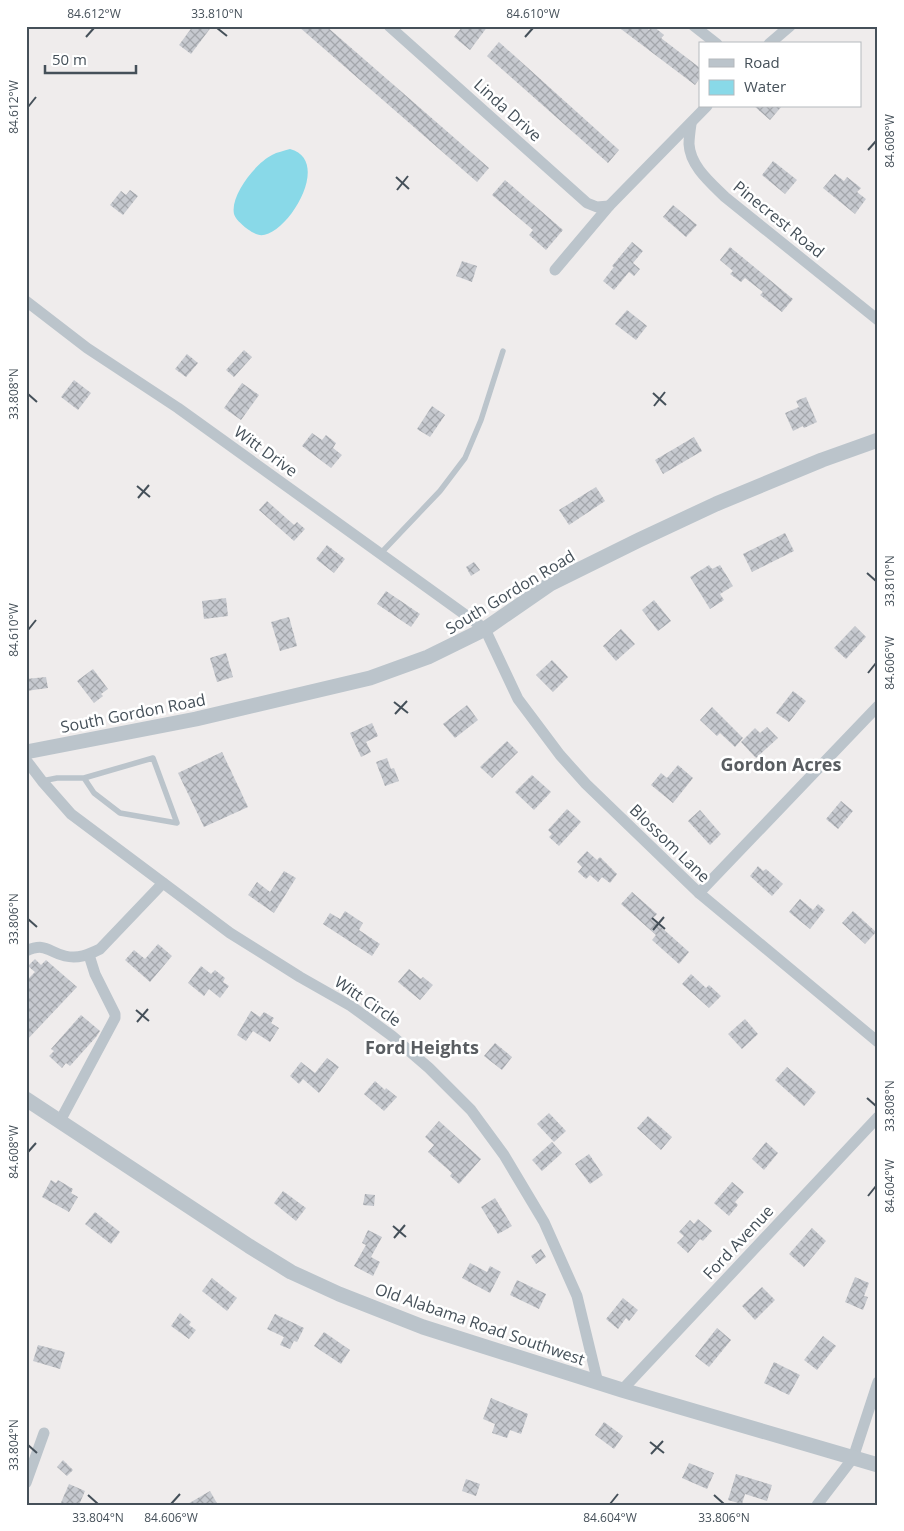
<svg xmlns="http://www.w3.org/2000/svg" width="904" height="1531" font-family="'Open Sans',sans-serif">
<defs>
<pattern id="building-cross-hatch" width="8" height="8" patternUnits="userSpaceOnUse" patternTransform="scale(1.25)"><rect width="8" height="8" fill="#c6c9cf"/><path d="M0 0l8 8M0 8l8-8" fill="none" stroke="#a3a6ab"/></pattern>
</defs>
<rect width="100%" height="100%" fill="#efecec"/>
<!-- water -->
<path fill="#89d9e8" d="M290,149C336,161 281,246 256,234C249,231 236,221 234,214C230,195 256,163 272,155C277,152 284,151 290,149Z"/>
<!-- building -->
<g fill="url(#building-cross-hatch)">
<polygon points="193,26 212,26 191,54 179,45"/>
<polygon points="298,26 326,26 489,168 477,182"/>
<polygon points="463,26 488,26 470,50 454,37"/>
<polygon points="617,26 644,26 649,30 653,26 664,35 661,38 700,68 700,78 695,85"/>
<polygon points="499,42 619,150 608,163 487,56"/>
<polygon points="754,106 782,106 770,120"/>
<polygon points="773,161 797,180 785,194 762,175"/>
<polygon points="835,174 844,181 847,177 861,188 857,192 866,199 855,214 823,188"/>
<polygon points="505,180 563,230 546,250 529,235 533,230 492,195"/>
<polygon points="130,190 138,196 123,215 110,205 121,191 126,195"/>
<polygon points="673,205 697,225 686,237 663,217"/>
<polygon points="632,242 643,251 633,263 640,269 634,276 629,272 614,290 603,281 614,267 612,266"/>
<polygon points="730,247 793,299 782,312 760,295 763,292 745,278 741,282 730,274 733,271 720,260"/>
<polygon points="462,261 477,266 472,282 456,276"/>
<polygon points="627,310 647,326 636,340 615,324"/>
<polygon points="244,350 252,357 234,377 226,370"/>
<polygon points="187,354 198,363 186,377 175,369"/>
<polygon points="74,380 91,393 78,410 61,397"/>
<polygon points="242,383 259,395 241,420 224,408"/>
<polygon points="806,397 817,422 804,428 803,426 793,431 785,413 799,407 796,401"/>
<polygon points="432,406 445,415 430,437 417,429"/>
<polygon points="312,433 322,440 326,435 336,443 333,448 342,455 331,468 302,446"/>
<polygon points="694,437 702,451 663,474 655,460"/>
<polygon points="596,487 605,501 569,525 559,510"/>
<polygon points="267,501 294,525 297,522 305,529 294,541 259,510"/>
<polygon points="785,533 794,551 752,572 743,554"/>
<polygon points="327,545 345,559 334,573 316,559"/>
<polygon points="474,562 480,570 471,576 466,567"/>
<polygon points="709,565 712,569 720,565 733,586 720,594 724,600 710,609 690,577"/>
<polygon points="386,591 420,614 411,627 377,604"/>
<polygon points="226,598 228,616 204,619 202,601"/>
<polygon points="654,600 671,621 658,631 642,610"/>
<polygon points="289,617 297,646 280,651 271,622"/>
<polygon points="855,626 866,637 846,659 834,648"/>
<polygon points="621,629 635,644 616,661 603,646"/>
<polygon points="226,653 233,677 217,682 210,658"/>
<polygon points="552,660 568,677 553,692 536,675"/>
<polygon points="93,669 108,689 101,694 103,696 94,703 77,681"/>
<polygon points="46,677 48,688 26,691 26,679"/>
<polygon points="793,691 806,701 789,722 776,713"/>
<polygon points="467,705 478,720 455,738 443,724"/>
<polygon points="712,707 743,738 735,747 720,733 717,736 700,720"/>
<polygon points="372,723 378,736 366,742 371,752 361,757 350,733"/>
<polygon points="767,727 778,738 756,758 741,742 755,728 760,733"/>
<polygon points="507,741 518,752 492,778 480,767"/>
<polygon points="222,752 248,807 204,827 178,773"/>
<polygon points="387,758 391,769 394,768 399,781 385,786 376,762"/>
<polygon points="678,765 693,778 673,803 651,785 661,773 667,778"/>
<polygon points="532,775 551,792 534,810 515,792"/>
<polygon points="841,801 853,811 838,829 826,819"/>
<polygon points="567,809 581,822 559,846 549,837 552,834 548,830"/>
<polygon points="700,810 721,834 710,845 688,821"/>
<polygon points="587,851 597,860 600,857 617,874 610,883 602,877 598,882 590,875 586,879 578,872 582,867 577,862"/>
<polygon points="758,866 763,871 766,869 783,884 772,896 750,876"/>
<polygon points="284,871 296,878 274,913 248,895 257,882 270,892"/>
<polygon points="632,892 657,914 652,919 689,952 679,964 652,940 656,935 621,904"/>
<polygon points="800,899 813,910 818,904 825,910 810,929 789,912"/>
<polygon points="345,911 363,923 359,930 380,944 372,956 323,924 330,913 340,919"/>
<polygon points="853,911 876,932 865,944 842,923"/>
<polygon points="158,944 172,956 150,982 125,960 134,950 145,959"/>
<polygon points="35,959 41,965 46,960 77,987 26,1041 26,981 35,972 28,966"/>
<polygon points="201,966 211,974 215,970 225,978 223,982 229,986 220,998 209,989 204,996 188,983"/>
<polygon points="409,969 421,979 423,977 433,985 420,1000 398,982"/>
<polygon points="691,974 706,988 709,985 721,996 709,1008 682,984"/>
<polygon points="251,1011 260,1017 264,1012 274,1018 271,1023 279,1028 270,1042 253,1031 246,1041 237,1035"/>
<polygon points="81,1015 100,1031 96,1037 70,1066 66,1063 62,1068 49,1056 54,1051 51,1049"/>
<polygon points="745,1019 758,1034 742,1049 728,1034"/>
<polygon points="495,1043 512,1057 502,1070 484,1056"/>
<polygon points="327,1058 339,1067 319,1093 303,1079 299,1084 290,1076 301,1062 315,1073"/>
<polygon points="787,1067 816,1092 804,1106 775,1080"/>
<polygon points="375,1081 385,1090 386,1088 397,1097 384,1111 364,1094"/>
<polygon points="549,1113 566,1131 554,1142 537,1124"/>
<polygon points="648,1116 672,1137 661,1150 637,1128"/>
<polygon points="439,1121 481,1159 459,1184 450,1176 452,1173 428,1152 434,1145 425,1137"/>
<polygon points="552,1142 562,1153 542,1171 532,1160"/>
<polygon points="766,1142 778,1153 764,1170 752,1159"/>
<polygon points="589,1154 603,1175 590,1184 575,1164"/>
<polygon points="51,1180 56,1183 58,1180 73,1189 71,1193 78,1197 69,1212 42,1197"/>
<polygon points="732,1182 744,1192 735,1202 738,1205 729,1216 714,1203"/>
<polygon points="283,1191 306,1208 296,1221 274,1203"/>
<polygon points="365,1194 375,1195 374,1206 363,1205"/>
<polygon points="495,1198 512,1226 498,1234 481,1207"/>
<polygon points="95,1212 120,1232 111,1244 85,1224"/>
<polygon points="698,1219 712,1231 703,1241 700,1239 688,1253 677,1243 684,1236 679,1232 690,1220 694,1224"/>
<polygon points="812,1228 826,1241 804,1267 789,1254"/>
<polygon points="368,1230 382,1237 371,1257 380,1262 373,1276 354,1266 366,1245 362,1243"/>
<polygon points="541,1249 546,1257 536,1264 531,1256"/>
<polygon points="470,1263 487,1272 490,1266 501,1272 490,1293 462,1278"/>
<polygon points="855,1277 869,1283 864,1296 868,1297 863,1310 845,1302"/>
<polygon points="212,1278 237,1298 227,1311 202,1291"/>
<polygon points="517,1280 546,1294 539,1309 510,1295"/>
<polygon points="762,1287 775,1300 755,1320 742,1306"/>
<polygon points="623,1298 638,1310 629,1321 626,1318 618,1329 606,1319"/>
<polygon points="180,1313 191,1322 189,1325 196,1330 189,1339 171,1326"/>
<polygon points="275,1314 304,1328 297,1342 294,1341 290,1349 280,1345 284,1337 267,1329"/>
<polygon points="717,1328 731,1340 709,1367 695,1356"/>
<polygon points="324,1332 350,1350 341,1364 314,1346"/>
<polygon points="823,1336 836,1346 817,1370 804,1360"/>
<polygon points="38,1345 65,1352 60,1369 33,1361"/>
<polygon points="774,1362 800,1375 789,1395 764,1383"/>
<polygon points="491,1398 528,1414 521,1434 510,1430 507,1438 492,1433 495,1424 483,1419"/>
<polygon points="604,1422 623,1436 614,1449 595,1435"/>
<polygon points="63,1460 73,1470 67,1476 57,1467"/>
<polygon points="689,1463 714,1473 707,1489 682,1478"/>
<polygon points="736,1474 772,1485 767,1501 745,1494 742,1504 728,1500"/>
<polygon points="466,1479 480,1484 476,1496 462,1491"/>
<polygon points="69,1484 85,1491 79,1505 60,1505"/>
<polygon points="210,1491 218,1505 186,1505"/>
</g>
<g fill="none" stroke-linecap="round" stroke-linejoin="round">
<!-- service -->
<g stroke="#bbc4cb" stroke-width="5.5">
<polyline points="381,553 440,491 465,458 481,420 503,351"/>
<polyline points="42,781 57,778 84,778 153,758 177,823 120,813 94,793 84,778"/>
</g>
<!-- minor -->
<g stroke="#bbc4cb" stroke-width="11">
<polyline points="389,26 587,203 597,207 609,206"/>
<polyline points="694,26 717,44"/>
<polyline points="769,44 790,26"/>
<path d="M691,124C690,131 689,138 689,144C690,166 711,183 725,197L878,320"/>
<polyline points="555,270 609,206 707,106"/>
<polyline points="26,301 87,348 178,408 485,629 518,699 560,755 586,784 699,893 878,1042"/>
<polyline points="26,760 42,781 71,814 230,933 300,977 351,1006 392,1036 429,1068 471,1110 504,1155 544,1222 577,1296 598,1383"/>
<polyline points="699,893 878,706"/>
<path d="M26,951C46,942 48,952 65,956C78,959 88,955 100,949L163,883"/>
<polyline points="60,1121 115,1018 115,1014 95,974 89,955"/>
<polyline points="622,1390 878,1117"/>
<polyline points="26,1483 44,1433"/>
<polyline points="817,1505 853,1458 878,1382"/>
</g>
<!-- tertiary -->
<g stroke="#bbc4cb" stroke-width="15">
<polyline points="26,752 196,719 370,678 428,657 485,629 550,584 639,540 716,504 822,460 878,440"/>
<polyline points="26,1099 249,1246 291,1272 339,1294 423,1327 622,1390 878,1465"/>
</g>
</g>
<!-- ticks -->
<path fill="none" stroke="#455059" stroke-width="2" d="M217,28L227,36M86,37L94,28M525,37L533,28M28,107L36,97M868,150L876,141M396,177L409,189M397,190L408,176M653,393L666,405M28,394L37,402M654,406L665,392M137,486L150,497M138,498L149,485M867,573L876,581M28,630L36,620M868,673L876,663M394,702L408,713M395,714L407,701M652,918L665,929M28,919L37,927M653,930L664,917M136,1010L149,1021M137,1022L148,1009M867,1098L876,1106M28,1152L36,1143M868,1196L876,1186M393,1226L406,1237M394,1238L405,1225M650,1442L664,1453M28,1445L37,1453M651,1454L663,1441M88,1495L98,1504M714,1495L724,1504M171,1504L180,1494M610,1504L618,1494"/>
<g text-anchor="middle" stroke-width="5" stroke-linejoin="round" paint-order="stroke">
<!-- street labels -->
<g font-size="16" fill="#455059" stroke="#fff">
<text transform="translate(508 110) rotate(42)" y="6">Linda Drive</text>
<text transform="translate(779 219) rotate(39)" y="6">Pinecrest Road</text>
<text transform="translate(266 451) rotate(36)" y="6">Witt Drive</text>
<text transform="translate(510 592) rotate(-31)" y="6">South Gordon Road</text>
<text transform="translate(133 713) rotate(-11)" y="6">South Gordon Road</text>
<text transform="translate(670 843) rotate(44)" y="6">Blossom Lane</text>
<text transform="translate(368 1001) rotate(34)" y="6">Witt Circle</text>
<text transform="translate(738 1242) rotate(-47)" y="6">Ford Avenue</text>
<text transform="translate(480 1324) rotate(19)" y="6">Old Alabama Road Southwest</text>
</g>
<!-- neighbourhood labels -->
<g font-size="18" font-weight="bold" fill="#595d61" stroke="#fff">
<text x="781" y="771">Gordon Acres</text>
<text x="422" y="1054">Ford Heights</text>
</g>
</g>
<!-- border -->
<rect width="904" height="1531" fill="none" stroke="#ffffff" stroke-width="55"/>
<!-- legend -->
<rect x="699" y="42" width="162" height="65" fill="#ffffff" stroke="#b5b9bd"/>
<rect x="709" y="59" width="25" height="8" fill="#bbc4cb" stroke="#b5b9bd"/>
<text x="744" y="68" font-size="15" fill="#455059">Road</text>
<rect x="709" y="80" width="25" height="15" fill="#89d9e8" stroke="#b5b9bd"/>
<text x="744" y="92" font-size="15" fill="#455059">Water</text>
<!-- scale -->
<path d="M45 65v8h91v-8" fill="none" stroke="#455059" stroke-width="2.5"/>
<text x="52" y="65" font-size="15" fill="#455059" stroke="#ffffff" stroke-width="4" paint-order="stroke">50 m</text>
<rect x="28" y="28" width="848" height="1476" fill="none" stroke="#455059" stroke-width="2"/>
<g font-size="12" text-anchor="middle" fill="#455059">
<text x="94" y="18">84.612°W</text>
<text x="217" y="18">33.810°N</text>
<text x="533" y="18">84.610°W</text>
<text transform="translate(14 107) rotate(-90)" y="4">84.612°W</text>
<text transform="translate(890 141) rotate(-90)" y="4">84.608°W</text>
<text transform="translate(14 394) rotate(-90)" y="4">33.808°N</text>
<text transform="translate(890 581) rotate(-90)" y="4">33.810°N</text>
<text transform="translate(14 630) rotate(-90)" y="4">84.610°W</text>
<text transform="translate(890 663) rotate(-90)" y="4">84.606°W</text>
<text transform="translate(14 919) rotate(-90)" y="4">33.806°N</text>
<text transform="translate(890 1106) rotate(-90)" y="4">33.808°N</text>
<text transform="translate(14 1152) rotate(-90)" y="4">84.608°W</text>
<text transform="translate(890 1186) rotate(-90)" y="4">84.604°W</text>
<text transform="translate(14 1445) rotate(-90)" y="4">33.804°N</text>
<text x="98" y="1522">33.804°N</text>
<text x="171" y="1522">84.606°W</text>
<text x="610" y="1522">84.604°W</text>
<text x="724" y="1522">33.806°N</text>
</g>
</svg>
